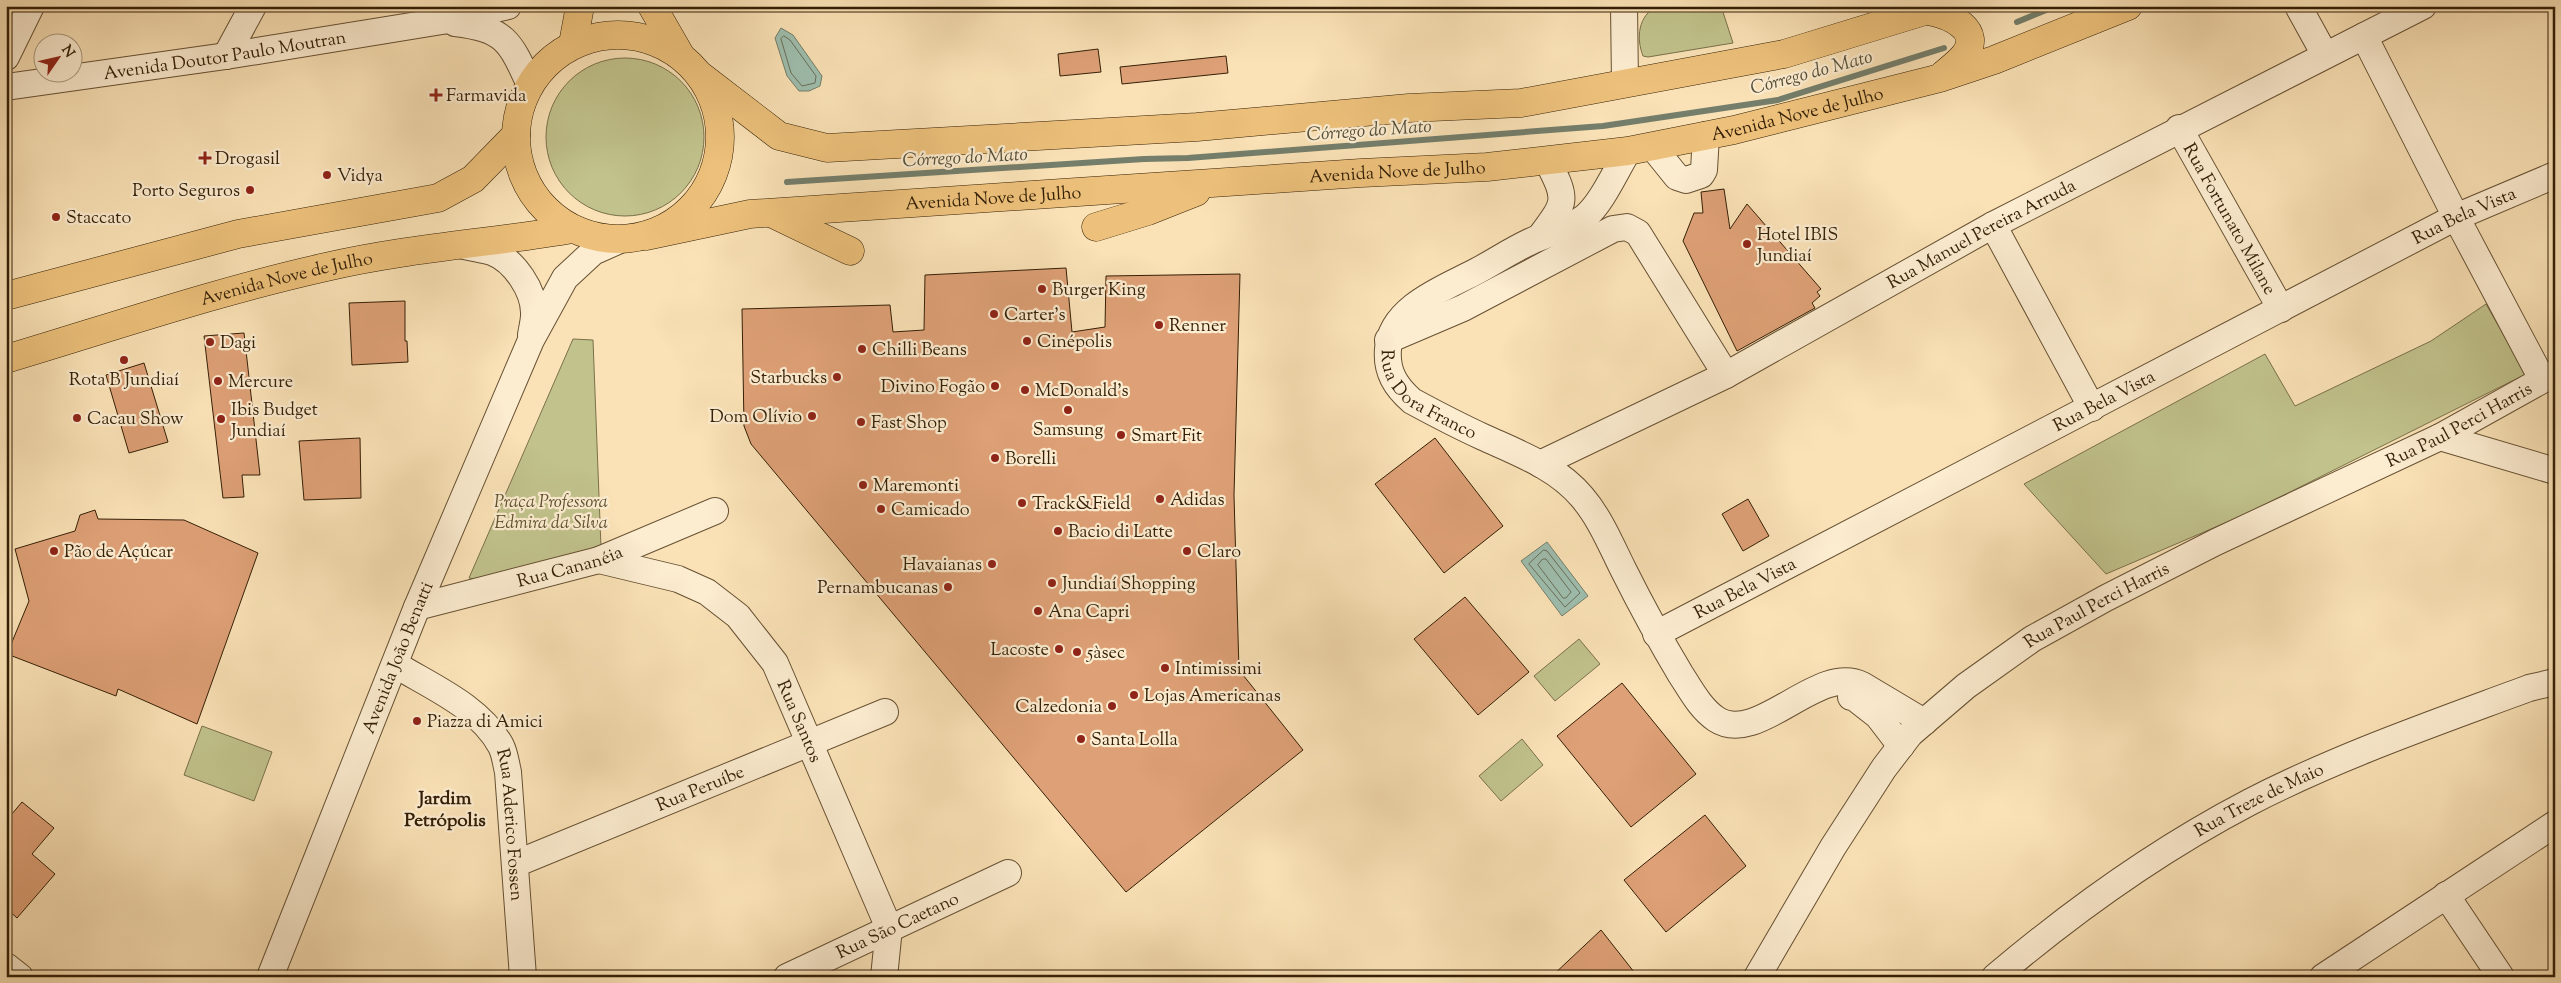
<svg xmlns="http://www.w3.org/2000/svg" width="2561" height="983" font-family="'Sorts Mill Goudy',serif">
<rect width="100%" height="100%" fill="#fae2b6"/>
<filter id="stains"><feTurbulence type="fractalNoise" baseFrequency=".004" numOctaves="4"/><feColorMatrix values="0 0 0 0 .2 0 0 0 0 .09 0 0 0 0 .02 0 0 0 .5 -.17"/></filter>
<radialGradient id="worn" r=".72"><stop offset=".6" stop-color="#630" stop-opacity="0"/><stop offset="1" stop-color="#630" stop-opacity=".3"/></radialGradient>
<!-- green -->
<g fill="#c1c28c" stroke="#7a7049">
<path d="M1657,6H1721L1733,43L1648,57L1643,56C1636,38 1638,16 1657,6Z"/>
<circle cx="625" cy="137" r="79"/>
<polygon points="2486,304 2526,374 2246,514 2106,574 2024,484 2265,354 2295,406 2431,341"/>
<polygon points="573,339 593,340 601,548 488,582 469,578"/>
<polygon points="1579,639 1600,664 1555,701 1534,676"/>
<polygon points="202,726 272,752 254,801 184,775"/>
<polygon points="1522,739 1543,765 1501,801 1479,776"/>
</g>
<!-- water -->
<g fill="#9ebeae" stroke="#747e6b">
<polygon points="781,28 793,35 822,76 820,86 809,91 799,91 787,76 775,38"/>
<polygon points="1547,542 1588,596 1562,616 1521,561"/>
</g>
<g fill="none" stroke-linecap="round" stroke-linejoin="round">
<!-- shore -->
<g stroke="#696e5a" stroke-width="1">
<polygon points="784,36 790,40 816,76 815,83 802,86 791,73 781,39"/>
<polygon points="1544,550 1547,551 1580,593 1565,607 1529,564"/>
<polygon points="1543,559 1546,559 1571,592 1566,598 1563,598 1538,565"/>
</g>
<!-- stream -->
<g stroke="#747e6b" stroke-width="6">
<polyline points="2017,22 2056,6"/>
<polyline points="787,182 1144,159 1188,158 1603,126 1778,100 1944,48"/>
</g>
</g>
<!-- building -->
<g fill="#dea076" stroke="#341f06">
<polygon points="1098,49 1101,72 1060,76 1058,54"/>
<polygon points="1226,56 1228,73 1122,84 1120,67"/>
<polygon points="1724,189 1730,229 1747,204 1821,289 1817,292 1820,296 1812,303 1815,308 1737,351 1683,241 1694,213 1703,213 1701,192"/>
<polygon points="1066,268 1072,332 1105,327 1106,276 1240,274 1234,495 1239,670 1303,750 1126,892 751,444 744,426 742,309 890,305 893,332 924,330 925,275"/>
<polygon points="405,301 405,341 407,341 408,362 352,365 349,303"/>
<polygon points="244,333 260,475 242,475 244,497 223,498 204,336"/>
<polygon points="144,363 168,442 129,453 106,375"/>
<polygon points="360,438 361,498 304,500 299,441"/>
<polygon points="1435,438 1503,526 1444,573 1375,484"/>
<polygon points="1748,499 1769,536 1743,551 1722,514"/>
<polygon points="95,510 98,519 184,520 258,553 197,724 118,689 116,696 7,654 29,601 15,549 75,531 80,515"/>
<polygon points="1465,597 1529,672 1478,715 1414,639"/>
<polygon points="1622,683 1696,774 1631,827 1557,736"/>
<polygon points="22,802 54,828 32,854 55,874 17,918 6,908 6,821"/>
<polygon points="1705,815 1746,866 1666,932 1624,880"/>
<polygon points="1601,930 1638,977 1551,977"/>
</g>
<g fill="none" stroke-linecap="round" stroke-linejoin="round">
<!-- minor casing -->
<g stroke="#665032" stroke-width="28">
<g id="minor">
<polyline points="1624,6 1625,83"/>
<polyline points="2298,6 2325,55"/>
<path d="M455,23C505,29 510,41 530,85"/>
<polyline points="2364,36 2456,217 2542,379"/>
<polyline points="226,56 253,6"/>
<polyline points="6,57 31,6"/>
<path id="s1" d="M6,87L226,56L442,21L508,6"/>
<path id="s2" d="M2179,128L2281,309"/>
<polyline points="1652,146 1677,177 1686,180 1701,175 1704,170 1706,135"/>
<path id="s3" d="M1628,151C1616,170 1602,203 1585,217C1571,228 1557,231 1541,237C1519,245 1498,260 1477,271C1445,288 1391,307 1388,349C1386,372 1396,387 1412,401C1436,414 1459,426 1483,437C1518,453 1557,467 1582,497C1600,518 1611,545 1623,569C1641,605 1660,640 1681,675C1691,690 1700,708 1716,719C1758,747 1817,663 1862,685L1924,722"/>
<polyline points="1993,225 2092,408"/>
<path d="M1540,237C1566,202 1568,201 1548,162"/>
<path d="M461,245C471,248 482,249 492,252C514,260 535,291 534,315C534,321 532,328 531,335"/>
<polyline points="1388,340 1463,308 1613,229 1627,227 1638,233 1726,375"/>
<polyline points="2440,437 2555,471"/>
<path id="s4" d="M1540,464L1726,375L1993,225L2423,6"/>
<path id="s5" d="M599,560L678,579L707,592L738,616L775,663L889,928L884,977"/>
<path id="s6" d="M417,607L599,560L715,511"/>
<path id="s7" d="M1656,634L2456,217L2555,175"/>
<path id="s8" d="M396,665C432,687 480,707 501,746C505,754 506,764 508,772L523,977"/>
<polyline points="1851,697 1855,698 1878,716 1901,746"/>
<path id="s9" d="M515,864L885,712"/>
<polyline points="2446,895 2501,977"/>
<polyline points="6,966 20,977"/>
<path id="s10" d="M270,977L417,607L531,340L565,278L593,252L622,239"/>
<path id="s11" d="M787,977L1008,873"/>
<path id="s12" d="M1757,977L1833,847L1884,768L1910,734L1966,686L2032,639L2106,598L2216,542L2440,437L2555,373"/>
<path id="s13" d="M1995,977C2073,911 2158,850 2250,802C2339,756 2435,723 2529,688L2555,682"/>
<polyline points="2323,977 2555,824"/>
</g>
</g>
<!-- major casing -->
<g stroke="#341f06" stroke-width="29">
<g id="major">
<polyline points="652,6 679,53"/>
<path d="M1929,11C1950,15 1984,30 1964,56C1958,63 1950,69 1943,75"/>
<circle cx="618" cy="137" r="102"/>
<polyline points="573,44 580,6"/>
<polyline points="701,76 779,136 827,148 1197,127 1409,108 1521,103 1784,54 1941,6"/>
<polyline points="773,214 850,251"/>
<polyline points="1096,227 1148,211 1196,192"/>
<path id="s14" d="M646,236L750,214L1361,173L1487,167L1628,151L1734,130L1940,78L1994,60L2128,6"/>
<polyline points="6,296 238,234 438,198 473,179 516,135"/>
<path id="s15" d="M6,359C113,327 218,291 326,267C408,248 491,243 573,229"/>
</g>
</g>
<!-- minor -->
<use href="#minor" stroke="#fcecd0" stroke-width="26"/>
<!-- major -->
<use href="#major" stroke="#edc17b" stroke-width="28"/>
</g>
<!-- markers -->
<g fill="#8f2418" stroke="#fcecd0" stroke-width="2">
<path d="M433.5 87.5h5v5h5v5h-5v5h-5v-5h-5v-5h5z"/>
<path d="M202.5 150.5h5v5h5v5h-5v5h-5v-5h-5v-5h5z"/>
<circle cx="327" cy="175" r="5"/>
<circle cx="250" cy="190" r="5"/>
<circle cx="56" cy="217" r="5"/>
<circle cx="1747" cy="244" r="5"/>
<circle cx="1042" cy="289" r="5"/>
<circle cx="994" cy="314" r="5"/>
<circle cx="1159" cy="325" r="5"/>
<circle cx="1027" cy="341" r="5"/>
<circle cx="210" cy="342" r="5"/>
<circle cx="862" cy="349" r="5"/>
<circle cx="124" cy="360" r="5"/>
<circle cx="837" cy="377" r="5"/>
<circle cx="218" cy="381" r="5"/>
<circle cx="995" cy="386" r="5"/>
<circle cx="1025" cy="390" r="5"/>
<circle cx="1068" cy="410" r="5"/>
<circle cx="812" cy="416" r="5"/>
<circle cx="77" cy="418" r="5"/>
<circle cx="221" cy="419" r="5"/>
<circle cx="861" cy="422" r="5"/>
<circle cx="1121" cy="435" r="5"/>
<circle cx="995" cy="458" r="5"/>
<circle cx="863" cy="485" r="5"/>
<circle cx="1160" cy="499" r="5"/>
<circle cx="1022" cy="503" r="5"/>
<circle cx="881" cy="509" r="5"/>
<circle cx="1058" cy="531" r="5"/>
<circle cx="54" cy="551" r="5"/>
<circle cx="1187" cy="551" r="5"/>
<circle cx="992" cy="564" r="5"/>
<circle cx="1052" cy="583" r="5"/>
<circle cx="948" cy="587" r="5"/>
<circle cx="1038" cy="611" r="5"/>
<circle cx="1059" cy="649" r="5"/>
<circle cx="1077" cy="652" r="5"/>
<circle cx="1165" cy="668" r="5"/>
<circle cx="1134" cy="695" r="5"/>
<circle cx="1112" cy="706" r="5"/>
<circle cx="417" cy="721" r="5"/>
<circle cx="1081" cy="739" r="5"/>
</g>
<g text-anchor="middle" stroke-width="4.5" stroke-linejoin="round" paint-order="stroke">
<!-- street labels -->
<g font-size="18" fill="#341f06" stroke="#fcecd0">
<text dy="6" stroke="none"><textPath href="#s1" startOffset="221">Avenida Doutor Paulo Moutran</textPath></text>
<text dy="6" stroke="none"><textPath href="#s14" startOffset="1160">Avenida Nove de Julho</textPath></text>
<text dy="6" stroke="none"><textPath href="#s14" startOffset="755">Avenida Nove de Julho</textPath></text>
<text dy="6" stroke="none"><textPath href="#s14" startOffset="350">Avenida Nove de Julho</textPath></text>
<text dy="6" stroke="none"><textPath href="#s7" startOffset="910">Rua Bela Vista</textPath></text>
<text dy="6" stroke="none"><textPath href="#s2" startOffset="104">Rua Fortunato Milane</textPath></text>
<text dy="6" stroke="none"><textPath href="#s4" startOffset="498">Rua Manuel Pereira Arruda</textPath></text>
<text dy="6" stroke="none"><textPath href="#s15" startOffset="292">Avenida Nove de Julho</textPath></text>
<text dy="6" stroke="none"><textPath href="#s3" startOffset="390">Rua Dora Franco</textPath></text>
<text dy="6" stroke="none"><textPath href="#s7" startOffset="505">Rua Bela Vista</textPath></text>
<text dy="6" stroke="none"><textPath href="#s12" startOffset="920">Rua Paul Perci Harris</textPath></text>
<text dy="6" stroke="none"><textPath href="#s6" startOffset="158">Rua Cananéia</textPath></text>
<text dy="6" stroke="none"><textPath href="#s7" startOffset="100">Rua Bela Vista</textPath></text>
<text dy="6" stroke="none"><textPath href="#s12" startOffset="515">Rua Paul Perci Harris</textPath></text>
<text dy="6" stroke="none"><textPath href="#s10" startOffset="344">Avenida João Benatti</textPath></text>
<text dy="6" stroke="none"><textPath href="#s5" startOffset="275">Rua Santos</textPath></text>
<text dy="6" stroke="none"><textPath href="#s9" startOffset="200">Rua Peruíbe</textPath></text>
<text dy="6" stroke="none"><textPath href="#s13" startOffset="319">Rua Treze de Maio</textPath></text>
<text dy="6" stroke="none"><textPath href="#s8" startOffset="214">Rua Aderico Fossen</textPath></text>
<text dy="6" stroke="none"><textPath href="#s11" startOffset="122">Rua São Caetano</textPath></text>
</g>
<!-- poi labels -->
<g font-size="18" fill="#341f06" stroke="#fcecd0" text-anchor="start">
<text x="446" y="101">Farmavida</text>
<text x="215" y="164">Drogasil</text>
<text x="337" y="181">Vidya</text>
<text x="240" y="196" text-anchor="end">Porto Seguros</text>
<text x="66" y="223">Staccato</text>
<text x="1757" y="240">Hotel IBIS<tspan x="1757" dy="21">Jundiaí</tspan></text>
<text x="1052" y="295">Burger King</text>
<text x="1004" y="320">Carter's</text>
<text x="1169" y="331">Renner</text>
<text x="1037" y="347">Cinépolis</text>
<text x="220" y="348">Dagi</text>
<text x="872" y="355">Chilli Beans</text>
<text x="827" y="383" text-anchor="end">Starbucks</text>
<text x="124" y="385" text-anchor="middle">Rota B Jundiaí</text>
<text x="228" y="387">Mercure</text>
<text x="985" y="392" text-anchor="end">Divino Fogão</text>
<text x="1035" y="396">McDonald's</text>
<text x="231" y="415">Ibis Budget<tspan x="231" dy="21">Jundiaí</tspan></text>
<text x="802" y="422" text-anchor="end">Dom Olívio</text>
<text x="87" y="424">Cacau Show</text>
<text x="871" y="428">Fast Shop</text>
<text x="1068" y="435" text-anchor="middle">Samsung</text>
<text x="1131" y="441">Smart Fit</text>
<text x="1005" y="464">Borelli</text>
<text x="873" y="491">Maremonti</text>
<text x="1170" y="505">Adidas</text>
<text x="1032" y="509">Track&amp;Field</text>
<text x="891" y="515">Camicado</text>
<text x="1068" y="537">Bacio di Latte</text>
<text x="64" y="557">Pão de Açúcar</text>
<text x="1197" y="557">Claro</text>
<text x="982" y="570" text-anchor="end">Havaianas</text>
<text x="1062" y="589">Jundiaí Shopping</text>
<text x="938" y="593" text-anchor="end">Pernambucanas</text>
<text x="1048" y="617">Ana Capri</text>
<text x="1049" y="655" text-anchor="end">Lacoste</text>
<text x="1087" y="658">5àsec</text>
<text x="1175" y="674">Intimissimi</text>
<text x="1144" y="701">Lojas Americanas</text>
<text x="1102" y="712" text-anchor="end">Calzedonia</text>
<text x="427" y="727">Piazza di Amici</text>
<text x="1091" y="745">Santa Lolla</text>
</g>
<!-- park labels -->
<g font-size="18" font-style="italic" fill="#5e502e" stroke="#fcecd0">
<text x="551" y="507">Praça Professora<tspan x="551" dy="21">Edmira da Silva</tspan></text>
</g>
<!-- water labels -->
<g font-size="19" font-style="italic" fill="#544f38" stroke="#fcecd0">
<text transform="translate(1811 71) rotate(-15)" y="7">Córrego do Mato</text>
<text transform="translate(1369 129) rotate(-4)" y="7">Córrego do Mato</text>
<text transform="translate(965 156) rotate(-3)" y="7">Córrego do Mato</text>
</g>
<!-- neighbourhood labels -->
<g font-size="19" font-weight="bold" fill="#341f06" stroke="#fcecd0">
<text x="445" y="804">Jardim<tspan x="445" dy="22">Petrópolis</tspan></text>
</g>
</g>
<!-- margin -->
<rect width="2561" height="983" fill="none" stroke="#fae2b6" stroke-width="25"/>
<rect x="8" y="8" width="2546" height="968" fill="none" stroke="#341f06" stroke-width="2.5"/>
<rect x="12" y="12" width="2536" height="958" fill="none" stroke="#341f06"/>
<!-- north arrow -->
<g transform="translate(58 58) rotate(56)"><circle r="24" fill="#fcecd0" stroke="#ac9a7f"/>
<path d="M0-4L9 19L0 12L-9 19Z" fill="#8f2418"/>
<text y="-8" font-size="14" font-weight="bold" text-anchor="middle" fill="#341f06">N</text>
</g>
<rect width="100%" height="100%" filter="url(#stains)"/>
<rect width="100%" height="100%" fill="url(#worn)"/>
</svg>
